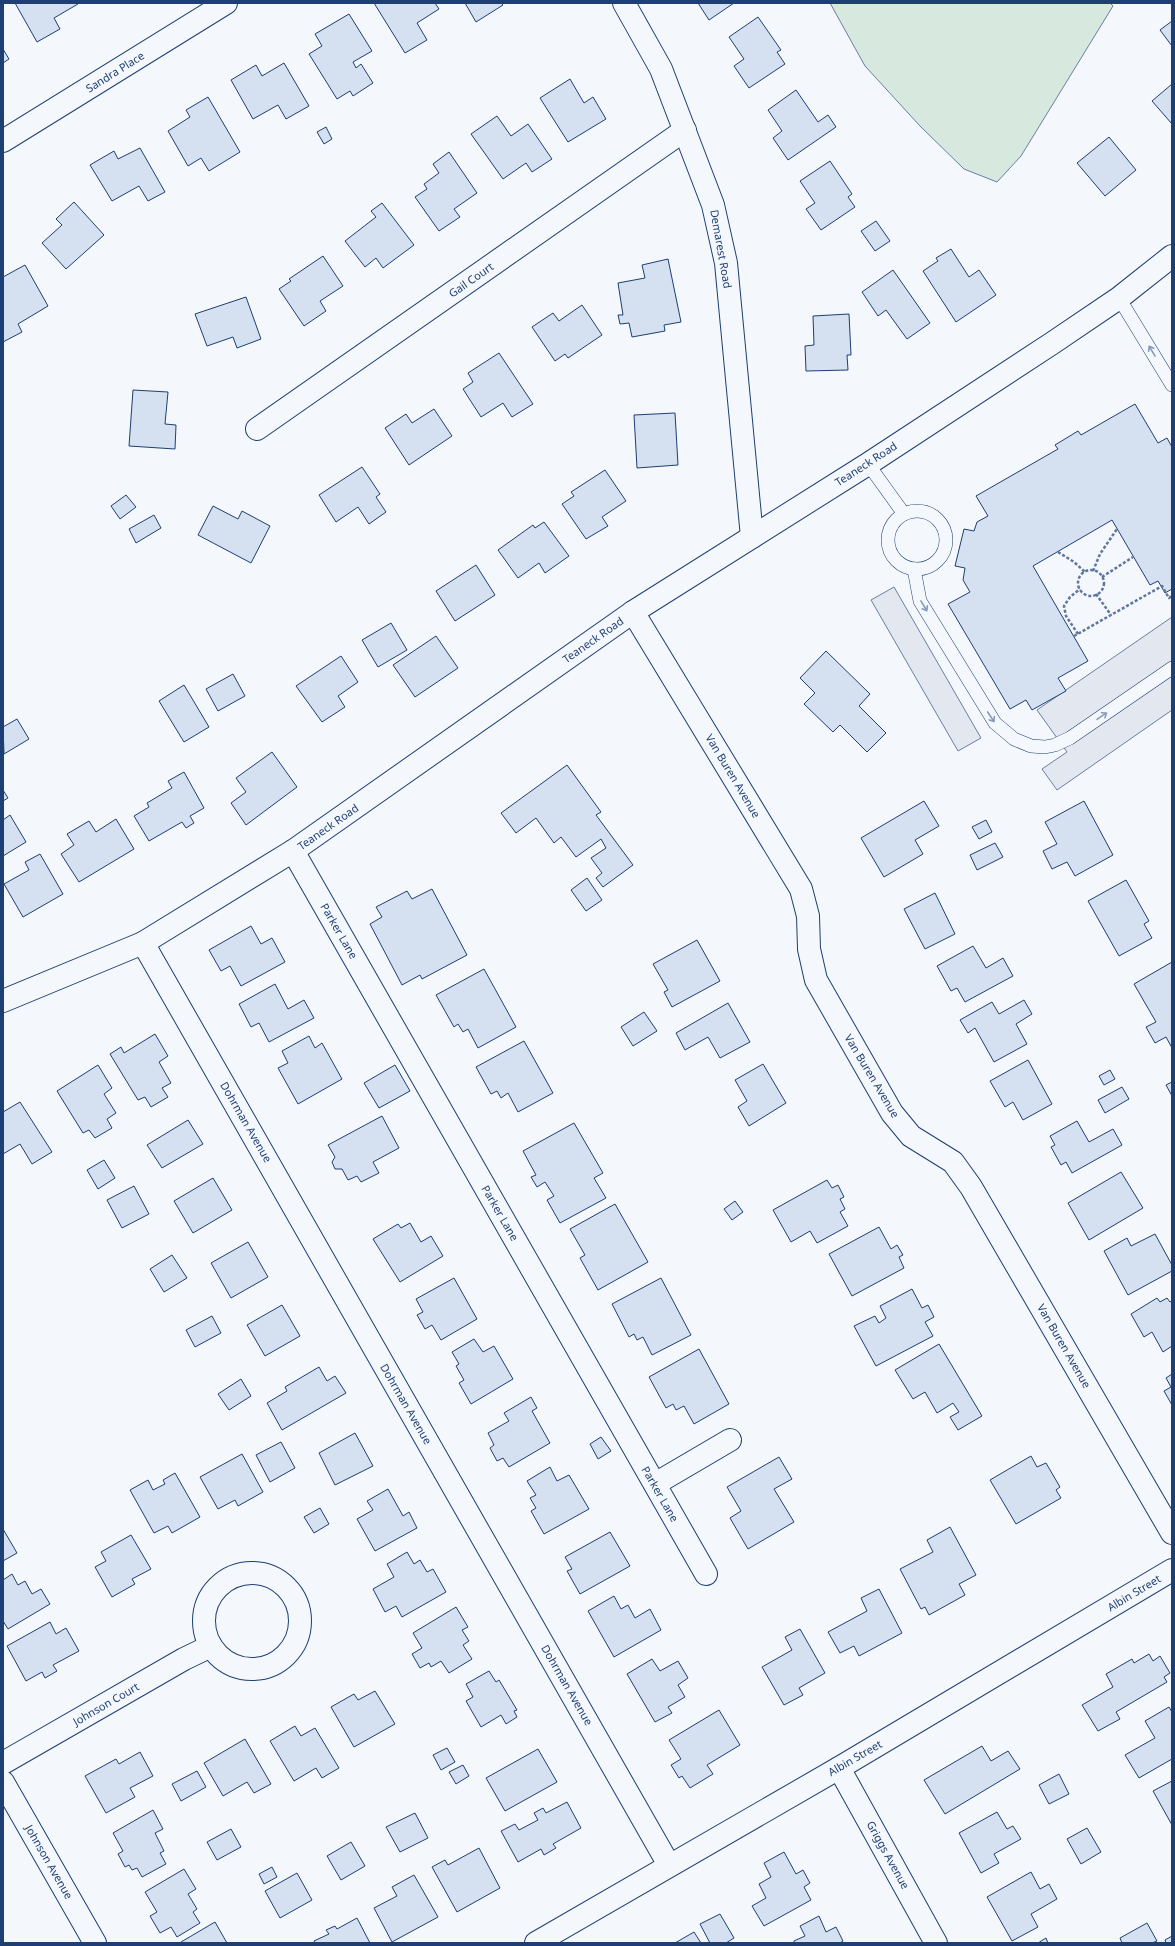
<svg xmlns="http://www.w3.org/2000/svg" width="1175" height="1946" font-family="'Noto Sans',sans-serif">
<rect width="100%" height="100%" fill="#f4f7fb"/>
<!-- green -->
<polygon fill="#d7e8df" stroke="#687fa3" points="830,3 1110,3 1113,6 1021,156 997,182 964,169 920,126 865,66"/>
<!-- parking -->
<g fill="#e3e8f0" stroke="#687fa3">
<polygon points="894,587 981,738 958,751 871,600"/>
<polygon points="1172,617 1172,710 1057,790 1042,769 1067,752 1037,710"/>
</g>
<!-- building -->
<g fill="#d5e0f0" stroke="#1d3f73">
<polygon points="15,3 78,3 78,4 54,18 60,29 37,42"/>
<polygon points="374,3 435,3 439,9 417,23 427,40 405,53"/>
<polygon points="465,3 501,3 503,5 476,22"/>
<polygon points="698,3 734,3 709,20"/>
<polygon points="349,14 372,51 353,62 356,68 361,64 373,83 353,96 350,91 337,99 309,54 322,46 315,34"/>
<polygon points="758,17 781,50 777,52 785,64 749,88 734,66 744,59 729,37"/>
<polygon points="1172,21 1172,46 1160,30"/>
<polygon points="3,49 9,59 3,63"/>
<polygon points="284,63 309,106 286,119 278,105 253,119 231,80 256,65 262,76"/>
<polygon points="570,79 584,103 593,97 606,119 568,142 540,98"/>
<polygon points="1172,84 1172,124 1152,101"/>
<polygon points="796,90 818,122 828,115 836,127 788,160 773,138 782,131 768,110"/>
<polygon points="208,97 240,152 209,171 201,158 188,166 168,131 190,117 186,110"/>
<polygon points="497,116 511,136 528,124 552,159 532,172 526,163 503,179 471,134"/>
<polygon points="326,127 332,139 324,144 317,132"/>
<polygon points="1109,137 1136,170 1105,196 1077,163"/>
<polygon points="140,148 165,192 148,201 139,186 112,201 90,165 114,151 118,159"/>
<polygon points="449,152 477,193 454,209 460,217 439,231 415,197 427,189 424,184 439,173 433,164"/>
<polygon points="830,161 852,194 848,197 855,207 821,230 806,209 815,203 800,181"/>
<polygon points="74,202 104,235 66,269 42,243 62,225 56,219"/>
<polygon points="382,203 414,245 383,268 376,258 365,267 345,241 376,217 371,211"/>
<polygon points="876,221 890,241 875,251 861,231"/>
<polygon points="951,249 969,277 979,270 996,295 956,322 923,271 938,261 936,258"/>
<polygon points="323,256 343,286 320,301 326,311 304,326 279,289 291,281 289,279"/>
<polygon points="668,259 681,322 664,325 665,331 632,337 629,323 620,324 618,315 623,315 618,283 645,278 642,265"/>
<polygon points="25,265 48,306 18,324 22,332 3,342 3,277"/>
<polygon points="893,270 930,323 907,339 886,310 878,316 862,292"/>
<polygon points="246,297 261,339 237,348 233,337 207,346 195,314"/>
<polygon points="582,305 602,335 568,358 565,354 555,361 532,327 553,313 559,321"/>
<polygon points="849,314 851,355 847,355 848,370 806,371 805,346 814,345 813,316"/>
<polygon points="499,353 533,404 512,417 503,403 481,417 463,389 473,382 468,373"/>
<polygon points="133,390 168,392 165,424 176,425 175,449 129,446"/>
<polygon points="1135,404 1158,443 1167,438 1172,447 1172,589 1165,593 1158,581 1150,585 1112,520 1033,566 1088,661 1058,678 1066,691 1032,710 1026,700 1010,709 948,604 970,592 963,580 965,568 955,566 964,529 974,531 977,522 988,516 976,496 1058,449 1055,445 1078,431 1081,435"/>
<polygon points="434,409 452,436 409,465 385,428 406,414 412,423"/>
<polygon points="675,413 678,465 637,468 634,415"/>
<polygon points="362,467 380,494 376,497 386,512 369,524 358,507 336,522 319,495"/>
<polygon points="605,470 626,501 602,517 608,526 586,539 562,504 574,496 571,492"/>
<polygon points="126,495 136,507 120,519 111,506"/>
<polygon points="213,506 238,519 242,511 270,526 251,563 198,535"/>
<polygon points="154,515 161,528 136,543 129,529"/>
<polygon points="544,522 569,556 545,573 539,563 518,578 498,550 533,525 535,528"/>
<polygon points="476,565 495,595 455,621 436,591"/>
<polygon points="391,623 407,650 378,667 362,640"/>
<polygon points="436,636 458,668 415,697 393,665"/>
<polygon points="826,651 870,694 859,706 886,733 867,752 840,725 833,732 804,704 815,693 800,678"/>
<polygon points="341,656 358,682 338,696 345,707 322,722 296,686"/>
<polygon points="233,674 245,696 218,711 206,689"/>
<polygon points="184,685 209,727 184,742 159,701"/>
<polygon points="17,719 29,739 4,754 3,727"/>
<polygon points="272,752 297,787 246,825 231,803 246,792 236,778"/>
<polygon points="567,765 601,812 596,815 633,865 603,887 596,878 602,873 591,858 606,848 601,839 576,857 561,837 554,843 536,818 516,833 501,813"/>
<polygon points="184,772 204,808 190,816 194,823 186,828 182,822 149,841 134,816 149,807 147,803 172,788 168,781"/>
<polygon points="3,790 8,798 3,801"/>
<polygon points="924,801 939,826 915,840 923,854 884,877 861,838"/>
<polygon points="1084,801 1113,855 1075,876 1067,862 1052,869 1043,851 1057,844 1045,822"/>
<polygon points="10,815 26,842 3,856 3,820"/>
<polygon points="116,819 134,849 79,882 61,854 74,845 67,834 89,821 96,832"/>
<polygon points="986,820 992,832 979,839 972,827"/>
<polygon points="995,843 1003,857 977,870 970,855"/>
<polygon points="40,854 63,894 23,917 4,884 29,870 25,862"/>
<polygon points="587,878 602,900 586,911 571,890"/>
<polygon points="1126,880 1149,921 1144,924 1152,938 1119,956 1088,901"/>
<polygon points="432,889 467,955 422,979 420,975 402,985 370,924 382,917 376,907 407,891 412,899"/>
<polygon points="935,893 955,934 925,949 904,909"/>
<polygon points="251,926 261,944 272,938 285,962 241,986 230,966 221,971 209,950"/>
<polygon points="697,940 720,981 672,1007 664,992 668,990 653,964"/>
<polygon points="973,946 986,968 1003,958 1013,976 965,1002 957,988 951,991 937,966"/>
<polygon points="1172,962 1172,1048 1166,1037 1155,1043 1146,1027 1156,1022 1134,984"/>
<polygon points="484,969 516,1027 478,1048 468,1029 463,1032 458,1024 454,1027 436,995"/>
<polygon points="275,984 288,1009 304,1000 314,1018 269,1042 259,1023 251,1027 239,1004"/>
<polygon points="1024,1000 1032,1014 1016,1024 1027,1044 994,1062 975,1028 968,1033 960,1020 992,1002 999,1014"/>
<polygon points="728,1003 750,1042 720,1058 708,1037 685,1050 676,1033"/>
<polygon points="644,1012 657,1031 633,1046 621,1027"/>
<polygon points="155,1034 168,1056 159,1062 171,1083 162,1088 168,1097 151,1107 145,1097 138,1100 110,1054 121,1047 124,1053"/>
<polygon points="309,1036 315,1048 322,1043 342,1079 298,1104 278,1068 288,1063 282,1051"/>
<polygon points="524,1041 553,1093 518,1112 508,1093 501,1098 497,1091 491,1094 476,1067"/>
<polygon points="1028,1060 1052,1104 1023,1120 1013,1102 1005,1107 990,1081"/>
<polygon points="763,1064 786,1103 749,1126 738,1107 747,1101 735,1080"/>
<polygon points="98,1065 112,1088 104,1094 116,1113 107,1119 112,1128 95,1138 89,1130 83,1133 57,1091"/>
<polygon points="395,1065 410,1091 379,1108 364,1083"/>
<polygon points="1110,1070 1115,1079 1104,1085 1099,1076"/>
<polygon points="1172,1082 1172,1096 1166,1085"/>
<polygon points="1122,1087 1129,1099 1105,1113 1098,1100"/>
<polygon points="20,1102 52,1152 32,1164 20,1144 3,1154 3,1112"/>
<polygon points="382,1116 399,1148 373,1162 379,1173 361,1182 357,1176 348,1180 342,1169 335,1169 332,1162 335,1157 328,1145"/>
<polygon points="188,1120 203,1144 162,1168 147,1145"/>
<polygon points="1077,1121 1089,1142 1113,1129 1122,1145 1072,1173 1066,1162 1061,1165 1051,1147 1055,1145 1050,1136"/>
<polygon points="574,1123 603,1173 594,1178 606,1198 560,1223 547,1200 554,1196 545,1182 537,1187 531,1177 536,1175 523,1151"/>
<polygon points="104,1160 115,1178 98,1189 87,1170"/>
<polygon points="1121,1172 1143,1208 1089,1240 1068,1203"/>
<polygon points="213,1178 232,1210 193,1233 174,1201"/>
<polygon points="827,1180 832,1188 838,1185 844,1197 840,1199 845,1209 840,1212 848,1226 817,1243 810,1231 791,1242 773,1210"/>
<polygon points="134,1186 149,1214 122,1228 107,1200"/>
<polygon points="735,1201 743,1212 732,1220 724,1209"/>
<polygon points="615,1204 648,1262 598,1290 580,1258 585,1255 570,1229"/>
<polygon points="410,1223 421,1242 431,1236 443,1256 400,1282 373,1239 398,1224 401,1228"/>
<polygon points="879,1227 891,1249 897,1245 903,1255 899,1257 904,1268 852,1296 829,1254"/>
<polygon points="1155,1234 1172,1265 1172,1271 1128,1295 1104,1251 1127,1238 1131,1246"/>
<polygon points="248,1242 268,1277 231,1298 211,1263"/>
<polygon points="172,1255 187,1278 164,1292 150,1269"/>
<polygon points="454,1278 477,1319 441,1340 432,1325 425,1329 417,1315 423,1312 416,1299"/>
<polygon points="661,1278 691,1335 652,1355 643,1337 637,1340 634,1334 629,1337 612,1304"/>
<polygon points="912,1289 922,1308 928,1305 934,1317 925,1322 933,1336 876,1366 854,1326 875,1316 879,1323 886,1318 880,1306"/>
<polygon points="1157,1298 1160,1302 1167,1298 1170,1302 1172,1301 1172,1346 1163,1352 1152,1332 1144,1337 1131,1314"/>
<polygon points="282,1305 300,1336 265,1356 247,1325"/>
<polygon points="212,1316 221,1333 195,1347 186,1330"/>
<polygon points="474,1339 483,1352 494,1346 513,1379 471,1404 459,1383 464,1380 456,1366 459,1364 452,1352"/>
<polygon points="939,1344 982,1416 958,1430 950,1417 959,1412 953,1403 937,1413 925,1392 913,1399 895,1370"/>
<polygon points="699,1349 729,1404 694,1424 684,1406 676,1410 673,1404 666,1408 649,1377"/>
<polygon points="319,1367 327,1381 335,1376 346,1393 282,1430 267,1403 287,1391 285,1387"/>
<polygon points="1172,1374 1172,1405 1164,1391 1171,1387 1166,1378"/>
<polygon points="241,1379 251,1396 229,1410 218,1394"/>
<polygon points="531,1397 537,1408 532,1411 550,1443 509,1467 503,1458 497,1461 490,1448 494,1445 488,1433 509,1421 504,1413"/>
<polygon points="355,1433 373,1466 335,1485 319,1453"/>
<polygon points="601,1437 611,1451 598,1459 590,1444"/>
<polygon points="281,1442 295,1468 270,1482 256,1455"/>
<polygon points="242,1454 263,1492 238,1506 235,1500 218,1509 200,1477"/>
<polygon points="1031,1456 1037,1467 1046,1463 1060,1487 1056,1490 1061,1498 1016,1524 990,1480"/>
<polygon points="779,1457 792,1479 774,1489 794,1522 748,1549 730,1518 741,1511 727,1487"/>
<polygon points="550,1467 557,1481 569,1475 589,1509 544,1534 531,1511 536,1508 530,1498 536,1495 527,1481"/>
<polygon points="175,1473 200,1517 172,1533 168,1526 154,1533 130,1490 148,1480 153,1490 165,1484 163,1480"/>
<polygon points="388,1489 403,1516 409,1512 417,1528 375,1551 357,1519 373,1510 367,1501"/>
<polygon points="320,1508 329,1524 314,1533 304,1517"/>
<polygon points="950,1527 976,1575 959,1584 965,1595 929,1615 925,1607 921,1609 900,1569 933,1552 927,1540"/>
<polygon points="3,1529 17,1553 3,1561"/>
<polygon points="610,1532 630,1566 580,1594 567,1571 572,1569 565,1557"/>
<polygon points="131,1535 151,1569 132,1579 135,1584 112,1597 95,1567 106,1561 101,1552"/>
<polygon points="407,1552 414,1564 420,1560 427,1572 433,1569 446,1592 402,1617 396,1606 385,1612 373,1589 394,1577 387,1564"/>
<polygon points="12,1574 18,1585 25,1581 32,1594 41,1589 50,1604 8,1629 3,1621 3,1580"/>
<polygon points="879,1589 902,1633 859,1656 854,1646 840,1653 828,1632 867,1611 861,1598"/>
<polygon points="614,1596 621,1609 628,1605 635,1618 650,1609 661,1630 614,1657 588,1611"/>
<polygon points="456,1607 468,1627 462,1630 469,1641 463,1645 472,1659 449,1673 441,1661 431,1667 429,1663 420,1668 412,1654 422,1648 413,1633"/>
<polygon points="50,1622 56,1634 66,1628 79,1651 53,1665 57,1671 45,1678 42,1672 26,1681 7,1646"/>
<polygon points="800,1629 825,1673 799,1688 803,1695 784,1705 762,1667 792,1650 785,1637"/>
<polygon points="1149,1654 1153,1661 1160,1656 1170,1673 1164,1677 1167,1682 1116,1712 1120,1719 1098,1731 1082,1705 1113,1687 1106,1674 1132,1659 1134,1663"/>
<polygon points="652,1659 660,1671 678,1661 688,1678 678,1685 685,1697 668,1707 672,1713 655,1722 627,1674"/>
<polygon points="489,1671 496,1682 499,1680 517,1710 514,1711 517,1717 506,1724 501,1715 481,1727 466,1701 473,1697 466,1684"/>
<polygon points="375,1691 395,1724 354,1747 331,1707 354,1694 358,1700"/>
<polygon points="1169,1707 1172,1712 1172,1759 1139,1778 1125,1755 1155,1738 1145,1721"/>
<polygon points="719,1710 740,1745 707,1765 713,1774 690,1788 682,1776 679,1778 671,1765 681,1759 669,1740"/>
<polygon points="295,1726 301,1736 315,1728 339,1768 322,1778 316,1768 294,1781 270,1741"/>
<polygon points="245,1739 271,1784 254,1793 247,1782 223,1796 204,1763"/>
<polygon points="982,1746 991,1761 1008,1751 1020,1769 945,1814 924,1780"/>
<polygon points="447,1748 455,1762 441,1770 433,1755"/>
<polygon points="538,1749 557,1782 505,1811 486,1778"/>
<polygon points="140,1752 153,1776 130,1788 135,1797 106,1813 85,1776 116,1759 119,1764"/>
<polygon points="463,1765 469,1776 456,1784 449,1772"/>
<polygon points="197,1771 206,1787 181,1801 172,1784"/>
<polygon points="1059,1774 1069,1794 1049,1804 1039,1785"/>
<polygon points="1172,1781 1172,1825 1153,1791"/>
<polygon points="567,1802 581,1828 553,1844 556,1848 544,1855 541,1849 518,1862 501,1831 515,1824 519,1830 538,1820 534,1813 543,1808 546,1813"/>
<polygon points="153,1810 163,1829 155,1833 164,1851 160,1853 166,1864 142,1877 137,1868 132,1870 129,1865 125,1867 118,1854 123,1851 113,1833"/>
<polygon points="997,1812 1007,1829 1013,1826 1021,1839 994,1854 999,1863 981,1873 959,1833"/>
<polygon points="415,1813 428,1838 400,1852 386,1827"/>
<polygon points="1087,1828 1101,1852 1081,1864 1067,1839"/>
<polygon points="231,1829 241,1847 217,1860 207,1842"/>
<polygon points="351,1842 365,1866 341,1880 327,1856"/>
<polygon points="479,1848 500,1888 457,1912 432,1867 445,1860 448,1865"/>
<polygon points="784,1852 796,1874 803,1870 810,1883 804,1887 811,1900 764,1926 752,1906 766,1898 759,1884 771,1877 764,1863"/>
<polygon points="272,1867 277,1877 264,1884 259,1874"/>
<polygon points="184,1869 196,1889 188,1894 197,1909 193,1912 200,1923 177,1937 171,1927 160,1933 150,1916 157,1912 145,1892"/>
<polygon points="1031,1872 1040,1889 1049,1884 1057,1899 1031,1914 1038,1927 1012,1941 987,1897"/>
<polygon points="297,1873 312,1900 280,1918 265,1891"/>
<polygon points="414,1875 438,1917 392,1942 374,1908 397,1896 392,1887"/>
<polygon points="720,1914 734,1938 726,1943 710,1943 700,1924"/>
<polygon points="819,1916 826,1932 836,1927 843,1941 840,1943 794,1943 794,1941 805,1936 800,1926"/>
<polygon points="357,1918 370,1943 315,1943 314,1941 329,1934 326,1930 335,1926 337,1929"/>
<polygon points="215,1922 227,1943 181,1943 181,1942"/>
<polygon points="1147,1923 1157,1941 1152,1943 1122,1943 1120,1938"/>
<polygon points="694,1932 701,1943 675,1943"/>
<polygon points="1172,1936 1172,1943 1166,1943 1165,1940"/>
<polygon points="1046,1938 1048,1943 1038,1943"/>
</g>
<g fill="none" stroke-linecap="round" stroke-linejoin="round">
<!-- lane casing -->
<g stroke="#1d3f73" stroke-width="14">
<g id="lane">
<polyline points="1119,298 1172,385"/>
<polyline points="868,464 904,514"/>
<circle cx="917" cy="540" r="29"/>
<polyline points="914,569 920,601 995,723 1014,739 1031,746 1045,747 1055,745 1070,738 1172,668"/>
</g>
</g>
<!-- street casing -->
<g stroke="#1d3f73" stroke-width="24">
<g id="street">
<polyline points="624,3 661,69 713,205 726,263 752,537"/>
<polyline points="3,141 226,3"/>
<polyline points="257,429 685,130"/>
<polyline points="633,612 801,889 808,916 809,949 816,980 892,1113 911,1136 953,1162 971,1187 1172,1533"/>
<polyline points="293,851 706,1574"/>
<polyline points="143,943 669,1865"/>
<polyline points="655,1484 730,1440"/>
<circle cx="252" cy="1621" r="48"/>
<polyline points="3,1763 184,1659 211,1646"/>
<polyline points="839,1768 936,1943"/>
<polyline points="3,1782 95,1943"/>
<polyline points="536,1943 839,1768 1172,1570"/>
</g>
</g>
<!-- primary casing -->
<g stroke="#1d3f73" stroke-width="24">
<polyline id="primary" points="3,1001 143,943 293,851 633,612 868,464 1051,344 1119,298 1172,256"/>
</g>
<!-- path -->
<g stroke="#5e769c" stroke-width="2.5" stroke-dasharray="3 2" stroke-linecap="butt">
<polyline points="1058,552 1074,562 1085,572"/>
<circle cx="1091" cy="583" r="13"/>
<polyline points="1093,571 1100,554 1117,529"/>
<polyline points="1102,577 1133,557"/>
<polyline points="1096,594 1111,615"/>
<polyline points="1078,634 1066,616 1064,606 1070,597 1080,589"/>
<polyline points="1074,636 1162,586 1169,598 1172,596"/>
</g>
<!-- lane -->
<use href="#lane" stroke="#f4f7fb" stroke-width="13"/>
<!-- street -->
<use href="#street" stroke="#f4f7fb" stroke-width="22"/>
<!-- primary -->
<use href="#primary" stroke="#f4f7fb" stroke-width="22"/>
</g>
<!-- one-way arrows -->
<defs><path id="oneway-shaft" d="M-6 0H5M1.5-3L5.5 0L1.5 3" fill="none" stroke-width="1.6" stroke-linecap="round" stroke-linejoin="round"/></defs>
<g stroke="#889bb7">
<use href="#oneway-shaft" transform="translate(1152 351) rotate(-121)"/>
<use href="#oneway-shaft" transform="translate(924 606) rotate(59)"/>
<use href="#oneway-shaft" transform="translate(1102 716) rotate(-34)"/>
<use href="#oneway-shaft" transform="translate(991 717) rotate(57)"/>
</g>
<g text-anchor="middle" stroke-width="3" stroke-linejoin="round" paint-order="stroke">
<!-- street labels -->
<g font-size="11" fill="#1d3f73" stroke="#f4f7fb">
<text transform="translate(115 72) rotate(-32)" y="4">Sandra Place</text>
<text transform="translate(721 249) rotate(80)" y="4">Demarest Road</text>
<text transform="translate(471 280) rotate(-35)" y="4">Gail Court</text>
<text transform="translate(866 464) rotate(-33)" y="4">Teaneck Road</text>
<text transform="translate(593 640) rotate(-35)" y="4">Teaneck Road</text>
<text transform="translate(733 776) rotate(59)" y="4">Van Buren Avenue</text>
<text transform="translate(328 827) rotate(-35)" y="4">Teaneck Road</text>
<text transform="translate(339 931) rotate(60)" y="4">Parker Lane</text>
<text transform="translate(872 1076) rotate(59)" y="4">Van Buren Avenue</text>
<text transform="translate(246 1122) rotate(60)" y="4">Dohrman Avenue</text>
<text transform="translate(500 1213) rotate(60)" y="4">Parker Lane</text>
<text transform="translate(1064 1346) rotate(60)" y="4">Van Buren Avenue</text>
<text transform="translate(406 1404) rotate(60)" y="4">Dohrman Avenue</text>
<text transform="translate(660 1494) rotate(60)" y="4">Parker Lane</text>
<text transform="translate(1134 1593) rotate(-31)" y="4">Albin Street</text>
<text transform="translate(567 1685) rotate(60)" y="4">Dohrman Avenue</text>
<text transform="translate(106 1704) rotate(-30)" y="4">Johnson Court</text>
<text transform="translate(855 1758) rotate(-30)" y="4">Albin Street</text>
<text transform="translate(888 1855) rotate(61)" y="4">Griggs Avenue</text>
<text transform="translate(49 1862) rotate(60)" y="4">Johnson Avenue</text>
</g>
</g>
<!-- border -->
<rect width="1175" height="1946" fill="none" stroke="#1d3f73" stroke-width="8"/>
</svg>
